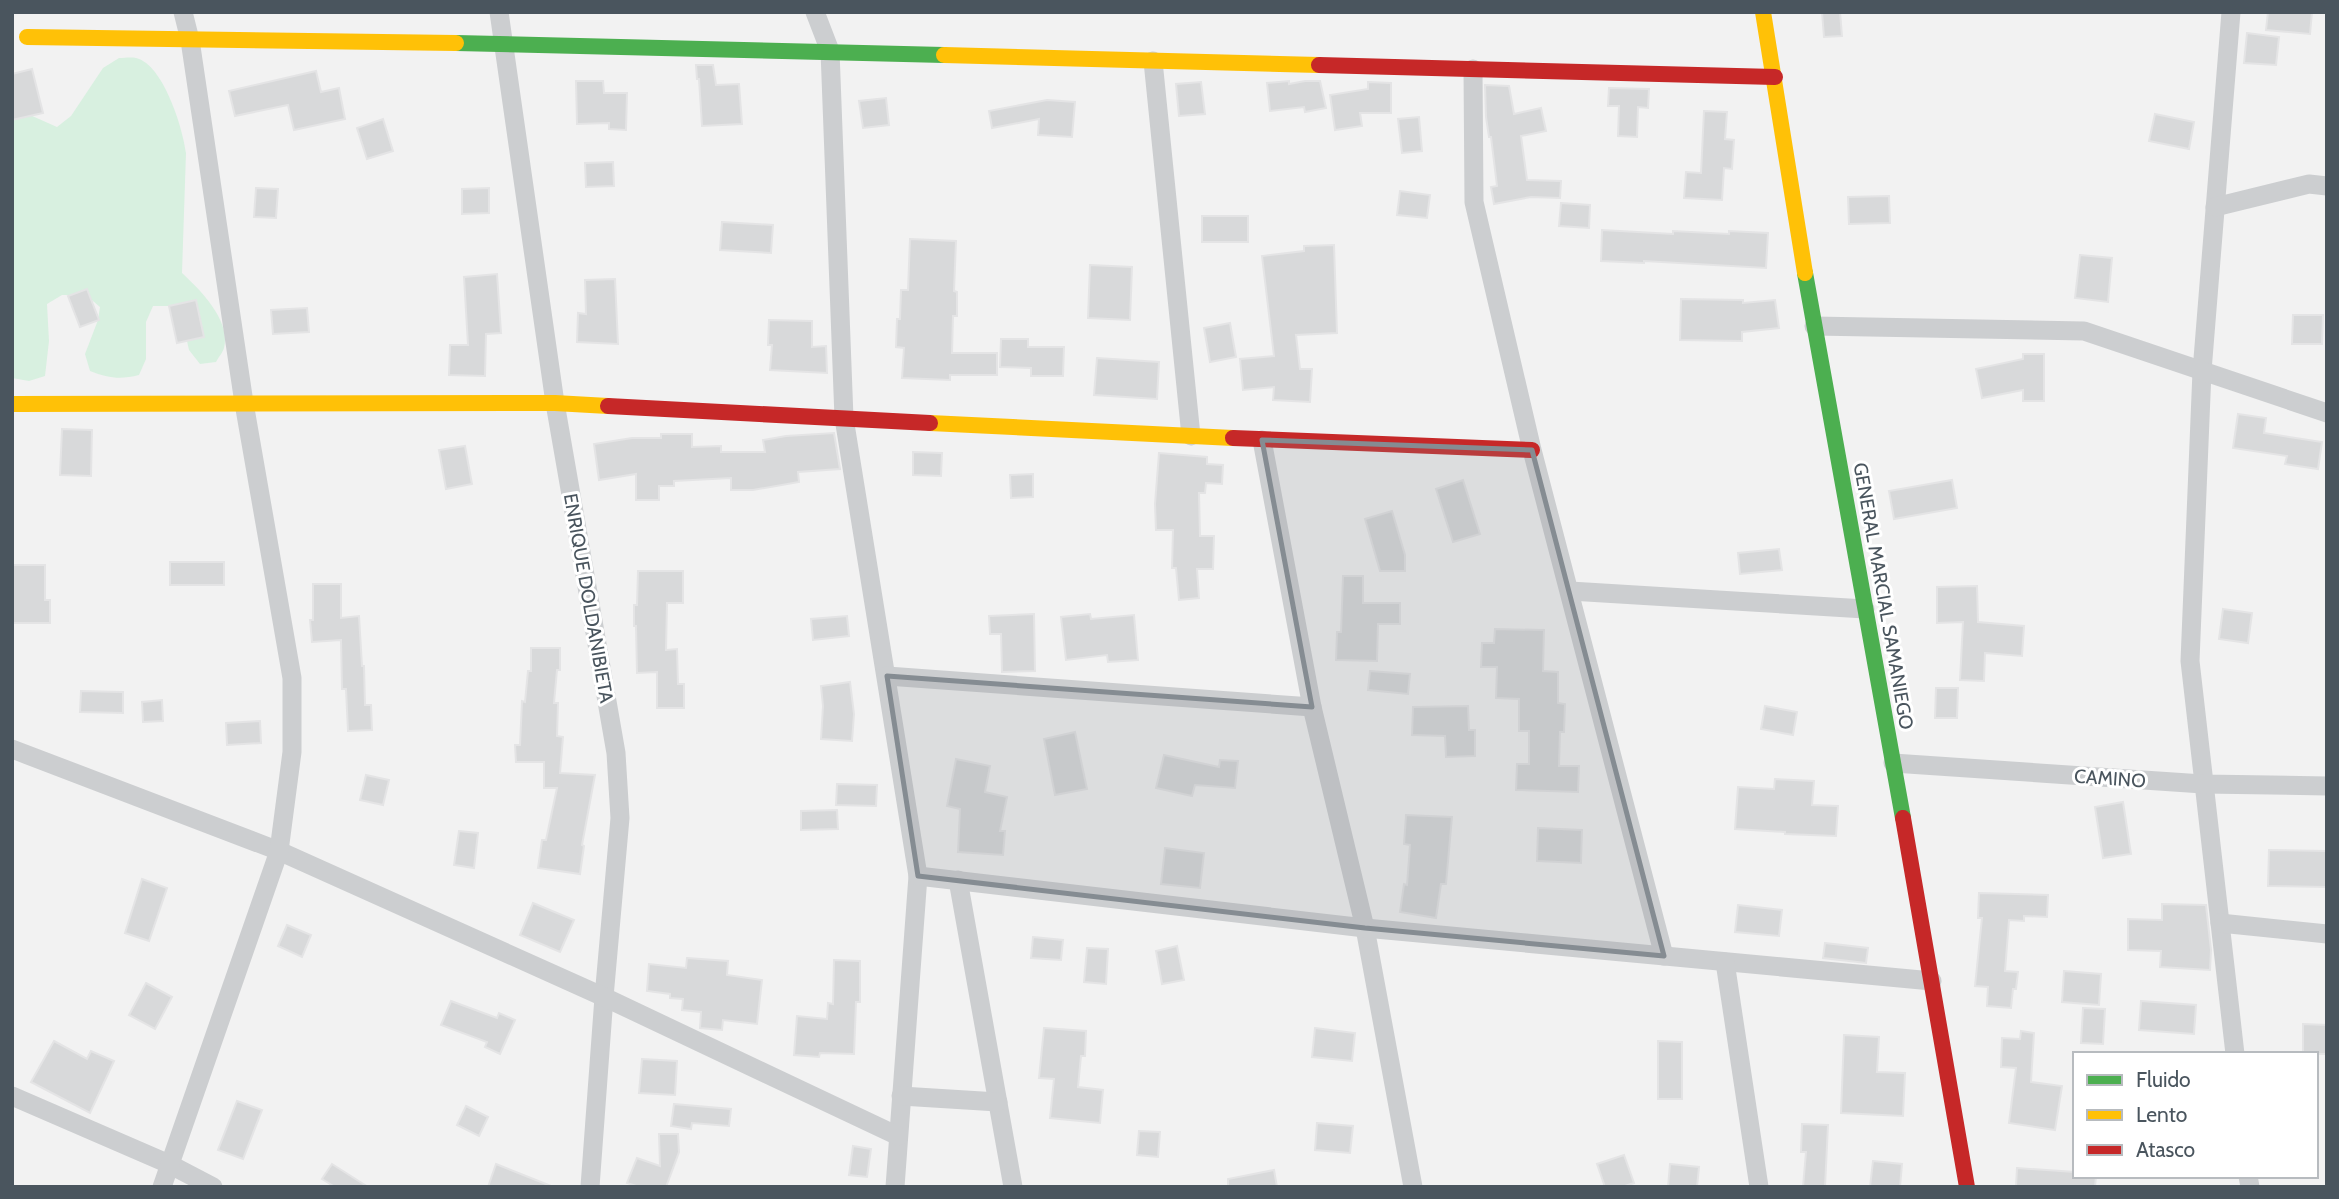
<svg xmlns="http://www.w3.org/2000/svg" width="2339" height="1199" font-family="Cabin,sans-serif">
<rect width="100%" height="100%" fill="#f2f2f2"/>
<!-- green -->
<path fill="#d8f0e0" d="M119,58C124,58 131,57 136,58C163,64 183,128 186,153L182,273C200,290 231,320 224,348C223,352 218,358 216,362L200,364L189,350L182,318L169,306H153L146,322V359L139,375C120,380 108,378 90,371L85,354L98,320L100,307L86,295H62L47,304L49,341L45,376L29,381L12,378V103L21,111L57,127L71,116L103,68Z"/>
<!-- building -->
<g fill="#d8d9da" stroke="#e4e4e5" stroke-width="2">
<polygon points="1822,12 1840,12 1842,36 1824,37"/>
<polygon points="2268,12 2312,12 2310,34 2266,30"/>
<polygon points="2247,33 2279,37 2276,65 2244,63"/>
<polygon points="696,65 713,65 716,85 739,84 742,124 702,126 699,79 697,79"/>
<polygon points="32,69 43,113 12,120 12,74"/>
<polygon points="316,71 321,92 339,88 345,119 294,130 288,105 235,116 229,91"/>
<polygon points="576,81 603,81 604,93 627,93 626,130 609,129 609,123 577,124"/>
<polygon points="1289,81 1289,84 1305,81 1320,81 1326,108 1305,112 1304,107 1270,111 1267,83"/>
<polygon points="1201,82 1205,114 1179,116 1176,84"/>
<polygon points="1368,82 1391,83 1391,113 1360,113 1362,126 1335,130 1330,95 1368,89"/>
<polygon points="1485,85 1509,86 1514,114 1541,108 1546,131 1521,136 1527,180 1561,181 1560,198 1531,197 1494,204 1491,187 1497,186 1491,137 1489,137 1486,117"/>
<polygon points="1609,88 1649,89 1648,108 1638,107 1637,137 1618,136 1619,106 1608,106"/>
<polygon points="886,98 889,125 863,128 859,101"/>
<polygon points="1047,100 1075,102 1072,137 1038,135 1039,119 992,128 989,111"/>
<polygon points="1704,111 1727,112 1725,139 1734,140 1732,169 1724,168 1722,200 1684,198 1686,172 1701,173"/>
<polygon points="2155,114 2194,122 2189,149 2149,141"/>
<polygon points="1419,117 1422,151 1402,153 1398,119"/>
<polygon points="383,119 393,151 367,159 357,128"/>
<polygon points="613,162 614,186 586,187 585,163"/>
<polygon points="256,188 278,189 276,218 254,217"/>
<polygon points="489,188 489,213 462,214 462,189"/>
<polygon points="1400,191 1430,195 1427,218 1397,215"/>
<polygon points="1889,196 1890,223 1849,224 1848,197"/>
<polygon points="1561,203 1590,205 1589,228 1559,226"/>
<rect x="1202" y="216" width="46" height="26"/>
<polygon points="722,222 773,225 771,253 720,250"/>
<polygon points="1602,230 1673,234 1673,231 1729,234 1729,231 1768,233 1766,268 1644,261 1644,263 1601,261"/>
<polygon points="910,239 956,241 954,291 957,292 957,316 953,316 952,353 997,353 997,375 950,375 950,380 902,378 904,348 896,347 897,319 900,319 901,290 908,290"/>
<polygon points="1334,245 1337,333 1296,335 1300,369 1312,369 1310,402 1273,400 1274,387 1243,390 1240,359 1274,356 1262,256 1304,251 1304,246"/>
<polygon points="2080,255 2112,258 2108,302 2075,298"/>
<polygon points="1090,265 1132,267 1130,320 1088,318"/>
<polygon points="497,274 501,333 486,334 485,376 449,375 450,345 468,345 464,277"/>
<polygon points="615,279 618,344 577,342 578,313 586,314 585,280"/>
<polygon points="87,289 99,320 80,327 68,296"/>
<polygon points="1681,299 1743,300 1743,303 1775,300 1779,328 1742,332 1742,341 1680,340"/>
<polygon points="196,300 204,337 177,343 169,306"/>
<polygon points="307,308 309,332 273,334 271,310"/>
<polygon points="2293,315 2323,315 2322,344 2292,344"/>
<polygon points="769,320 812,321 812,347 826,346 827,373 770,370 772,345 768,345"/>
<polygon points="1230,323 1236,357 1210,362 1204,328"/>
<polygon points="1001,339 1028,339 1028,347 1064,347 1063,376 1031,376 1031,368 1000,367"/>
<polygon points="2023,354 2044,354 2044,401 2023,401 2023,390 1982,398 1976,369 2023,359"/>
<polygon points="1097,358 1159,362 1157,399 1094,395"/>
<polygon points="2238,414 2266,418 2264,433 2322,442 2318,469 2285,464 2287,456 2233,448"/>
<polygon points="62,429 92,430 91,476 60,475"/>
<polygon points="834,433 840,469 798,472 799,482 753,490 731,490 731,478 674,481 674,486 659,486 659,500 636,500 636,474 599,480 594,444 632,438 661,438 661,434 692,434 692,447 721,446 721,452 765,452 763,440 786,436"/>
<polygon points="465,446 472,484 446,489 439,450"/>
<polygon points="913,452 942,453 941,476 913,475"/>
<polygon points="1159,453 1207,457 1207,464 1223,465 1222,484 1206,483 1205,493 1199,493 1200,536 1214,536 1213,569 1197,569 1199,598 1179,600 1176,568 1172,568 1173,530 1156,530 1155,504"/>
<polygon points="1033,474 1033,497 1011,498 1010,475"/>
<polygon points="1463,480 1480,534 1453,542 1436,489"/>
<polygon points="1952,480 1957,508 1894,519 1889,491"/>
<polygon points="1392,511 1405,555 1405,571 1380,571 1365,519"/>
<polygon points="1779,549 1782,570 1740,574 1738,553"/>
<rect x="170" y="562" width="54" height="23"/>
<polygon points="12,565 45,565 45,600 50,600 50,623 12,623"/>
<polygon points="638,571 683,571 683,603 667,603 666,650 677,649 678,684 684,684 684,708 657,708 657,672 637,673 636,626 634,626 634,605 637,605"/>
<polygon points="1343,576 1363,576 1363,603 1400,603 1400,624 1378,624 1377,661 1336,660 1337,632 1341,632"/>
<polygon points="313,584 341,584 341,618 359,616 362,666 364,666 365,705 371,705 372,730 348,731 346,689 342,689 341,640 312,642 310,620 313,620"/>
<polygon points="1977,586 1978,622 2024,626 2022,656 1985,653 1984,681 1960,680 1963,622 1937,623 1937,587"/>
<polygon points="2223,609 2252,613 2248,643 2219,639"/>
<polygon points="1034,614 1035,671 1002,672 1001,634 990,634 989,616"/>
<polygon points="1090,614 1091,619 1134,615 1138,660 1108,662 1107,655 1066,660 1061,617"/>
<polygon points="847,616 849,636 813,640 811,619"/>
<polygon points="1495,629 1544,630 1543,671 1558,672 1558,703 1565,704 1564,732 1560,732 1559,766 1579,766 1578,792 1516,790 1517,764 1529,764 1529,731 1519,731 1519,699 1496,698 1497,667 1481,667 1482,643 1494,643"/>
<polygon points="531,648 560,648 560,670 557,670 554,703 558,703 557,736 563,737 560,773 595,775 582,845 584,846 580,874 538,868 542,840 546,840 557,788 544,788 544,762 516,762 515,745 520,745 522,701 525,702 528,671 531,671"/>
<polygon points="1370,671 1410,674 1408,694 1368,690"/>
<polygon points="850,682 854,714 852,741 821,739 823,706 821,686"/>
<polygon points="1936,688 1958,688 1957,718 1935,718"/>
<polygon points="81,691 123,692 123,713 80,712"/>
<polygon points="162,700 163,721 143,722 142,702"/>
<polygon points="1468,706 1469,730 1475,730 1475,756 1446,757 1445,736 1412,735 1413,707"/>
<polygon points="1765,706 1797,712 1793,735 1761,729"/>
<polygon points="260,721 261,743 227,745 226,723"/>
<polygon points="1075,732 1087,789 1055,795 1044,739"/>
<polygon points="1164,755 1219,767 1220,760 1238,761 1235,788 1195,785 1192,796 1156,788"/>
<polygon points="956,759 990,766 985,792 1007,797 1000,831 1005,831 1003,855 958,852 960,809 947,806"/>
<polygon points="366,775 389,780 383,805 360,800"/>
<polygon points="1775,779 1814,781 1812,805 1838,806 1836,836 1785,834 1785,832 1735,829 1738,787 1774,789"/>
<polygon points="837,784 877,785 876,806 836,805"/>
<polygon points="2123,802 2131,854 2103,858 2095,807"/>
<polygon points="837,810 838,829 801,830 801,811"/>
<polygon points="1406,815 1452,817 1446,884 1441,884 1436,918 1400,912 1404,884 1407,885 1410,845 1404,844"/>
<polygon points="1538,828 1582,830 1581,863 1537,861"/>
<polygon points="459,831 478,833 474,868 454,865"/>
<polygon points="1165,848 1204,853 1200,888 1161,884"/>
<polygon points="2269,850 2327,851 2327,887 2268,886"/>
<polygon points="142,879 167,888 149,941 125,933"/>
<polygon points="1979,893 2048,895 2047,917 2024,916 2024,921 2009,920 2005,971 2018,972 2016,989 2013,989 2011,1008 1987,1006 1988,987 1975,986 1982,918 1978,918"/>
<polygon points="533,903 574,920 560,952 520,935"/>
<polygon points="2162,904 2206,905 2211,950 2210,970 2160,967 2161,951 2128,950 2128,919 2162,920"/>
<polygon points="1738,905 1782,910 1779,936 1735,932"/>
<polygon points="287,925 311,935 302,957 278,946"/>
<polygon points="1033,937 1063,940 1061,960 1031,958"/>
<polygon points="1825,943 1868,948 1866,963 1823,958"/>
<polygon points="1177,946 1184,980 1162,984 1156,951"/>
<polygon points="1087,948 1108,949 1106,984 1084,982"/>
<polygon points="687,958 728,961 727,975 762,980 757,1024 723,1020 722,1030 700,1028 701,1012 682,1010 683,999 670,998 670,994 647,991 649,964 686,968"/>
<polygon points="834,960 860,961 860,1002 856,1002 854,1054 820,1053 819,1057 794,1055 797,1016 827,1019 828,1003 833,1004"/>
<polygon points="2064,971 2101,974 2099,1005 2062,1002"/>
<polygon points="146,983 172,997 155,1029 129,1015"/>
<polygon points="451,1001 497,1018 499,1013 515,1020 500,1054 485,1047 487,1042 441,1025"/>
<polygon points="2141,1001 2196,1005 2194,1034 2139,1030"/>
<polygon points="2083,1008 2105,1009 2103,1044 2081,1043"/>
<polygon points="2303,1024 2327,1025 2327,1054 2303,1054"/>
<polygon points="1044,1028 1086,1031 1085,1056 1081,1056 1078,1087 1103,1090 1100,1123 1050,1118 1054,1079 1039,1078"/>
<polygon points="1315,1028 1355,1033 1352,1061 1312,1057"/>
<polygon points="2021,1031 2034,1033 2031,1082 2062,1086 2055,1130 2009,1123 2016,1068 2001,1067 2002,1038 2020,1039"/>
<polygon points="1844,1035 1879,1037 1877,1072 1905,1073 1903,1116 1841,1113"/>
<polygon points="54,1041 87,1059 91,1051 114,1061 90,1113 31,1082"/>
<polygon points="1658,1041 1682,1042 1682,1099 1658,1099"/>
<polygon points="642,1059 677,1061 675,1095 639,1093"/>
<polygon points="237,1101 262,1110 243,1159 218,1150"/>
<polygon points="674,1104 731,1109 729,1126 692,1123 691,1129 671,1126"/>
<polygon points="466,1106 488,1117 479,1136 457,1125"/>
<polygon points="1317,1123 1353,1126 1350,1153 1315,1150"/>
<polygon points="1802,1124 1828,1125 1825,1187 1803,1187 1806,1152 1801,1152"/>
<polygon points="1139,1131 1160,1132 1158,1157 1137,1155"/>
<polygon points="659,1134 678,1134 679,1152 666,1187 639,1187 627,1183 637,1158 660,1166"/>
<polygon points="853,1146 871,1149 867,1177 849,1175"/>
<polygon points="1624,1155 1634,1183 1622,1187 1605,1187 1597,1164"/>
<polygon points="1873,1161 1902,1164 1900,1187 1870,1187"/>
<polygon points="332,1164 368,1187 335,1187 322,1179"/>
<polygon points="496,1164 551,1186 551,1187 488,1187"/>
<polygon points="1670,1164 1699,1167 1697,1187 1668,1187"/>
<polygon points="2017,1168 2075,1172 2075,1176 2096,1176 2095,1187 2016,1187"/>
<polygon points="1274,1170 1277,1187 1228,1187 1228,1179"/>
</g>
<g fill="none" stroke-linecap="round" stroke-linejoin="round">
<!-- street -->
<g stroke="#ccced0" stroke-width="19">
<polyline points="499,12 555,403 616,753 620,818 604,997 590,1187"/>
<polyline points="815,12 830,51 844,418 918,876 895,1187"/>
<polyline points="2231,12 2202,371 2190,661 2235,1054"/>
<polyline points="1153,61 1191,436"/>
<polyline points="1473,69 1474,202 1532,450 1664,956"/>
<polyline points="2215,207 2309,184 2327,186"/>
<polyline points="1814,326 2084,331 2327,413"/>
<polyline points="1262,440 1312,707 1365,928 1413,1187"/>
<polyline points="1570,591 1865,609"/>
<polyline points="887,676 1312,707"/>
<polyline points="12,749 279,851 604,997 898,1136"/>
<polyline points="1893,763 2203,784 2327,786"/>
<polyline points="918,876 1365,928 1932,981"/>
<polyline points="958,880 1013,1187"/>
<polyline points="2220,923 2327,934"/>
<polyline points="1725,962 1759,1187"/>
<polyline points="12,1096 169,1164 213,1187"/>
<polyline points="901,1096 998,1102"/>
<polyline points="2248,1176 2250,1187"/>
<polyline points="162,1187 279,851 292,752 292,678 244,403 190,40 183,12"/>
</g>
<!-- fast -->
<g stroke="#4caf50" stroke-width="16">
<polyline points="456,43 944,55"/>
<polyline points="1805,273 1903,818"/>
</g>
<!-- slow -->
<g stroke="#ffc107" stroke-width="16">
<polyline points="1763,12 1805,273"/>
<polyline points="27,37 456,43"/>
<polyline points="944,55 1319,65"/>
<polyline points="12,404 555,403 608,406"/>
<polyline points="930,423 1233,438"/>
</g>
<!-- jam -->
<g stroke="#c62828" stroke-width="16">
<polyline points="1319,65 1775,77"/>
<polyline points="608,406 930,423"/>
<polyline points="1233,438 1532,450"/>
<polyline points="1903,818 1967,1187"/>
</g>
</g>
<!-- marked area -->
<path fill="#858c92" fill-opacity="0.2" stroke="#858c92" stroke-width="5" stroke-linejoin="round" d="M1262,440L1532,450L1664,956L1365,928L918,876L887,676L1312,707Z"/>
<g text-anchor="middle" stroke-width="6" stroke-linejoin="round" paint-order="stroke">
<!-- street labels -->
<g font-size="19" fill="#4a555e" stroke="#fff">
<text transform="translate(1884 596) rotate(80)" y="7">GENERAL MARCIAL SAMANIEGO</text>
<text transform="translate(589 598) rotate(80)" y="7">ENRIQUE DOLDANIBIETA</text>
<text transform="translate(2110 778) rotate(4)" y="7">CAMINO</text>
</g>
</g>
<!-- border -->
<rect width="2339" height="1199" fill="none" stroke="#4a555e" stroke-width="28"/>
<!-- legend -->
<rect x="2073" y="1052" width="245" height="126" fill="#ffffff" stroke="#b7bbbf" stroke-width="2"/>
<rect x="2087" y="1075" width="35" height="10" fill="#4caf50" stroke="#b7bbbf" stroke-width="2"/>
<text x="2136" y="1087" font-size="21" fill="#4a555e">Fluido</text>
<rect x="2087" y="1110" width="35" height="10" fill="#ffc107" stroke="#b7bbbf" stroke-width="2"/>
<text x="2136" y="1122" font-size="21" fill="#4a555e">Lento</text>
<rect x="2087" y="1145" width="35" height="10" fill="#c62828" stroke="#b7bbbf" stroke-width="2"/>
<text x="2136" y="1157" font-size="21" fill="#4a555e">Atasco</text>
</svg>
